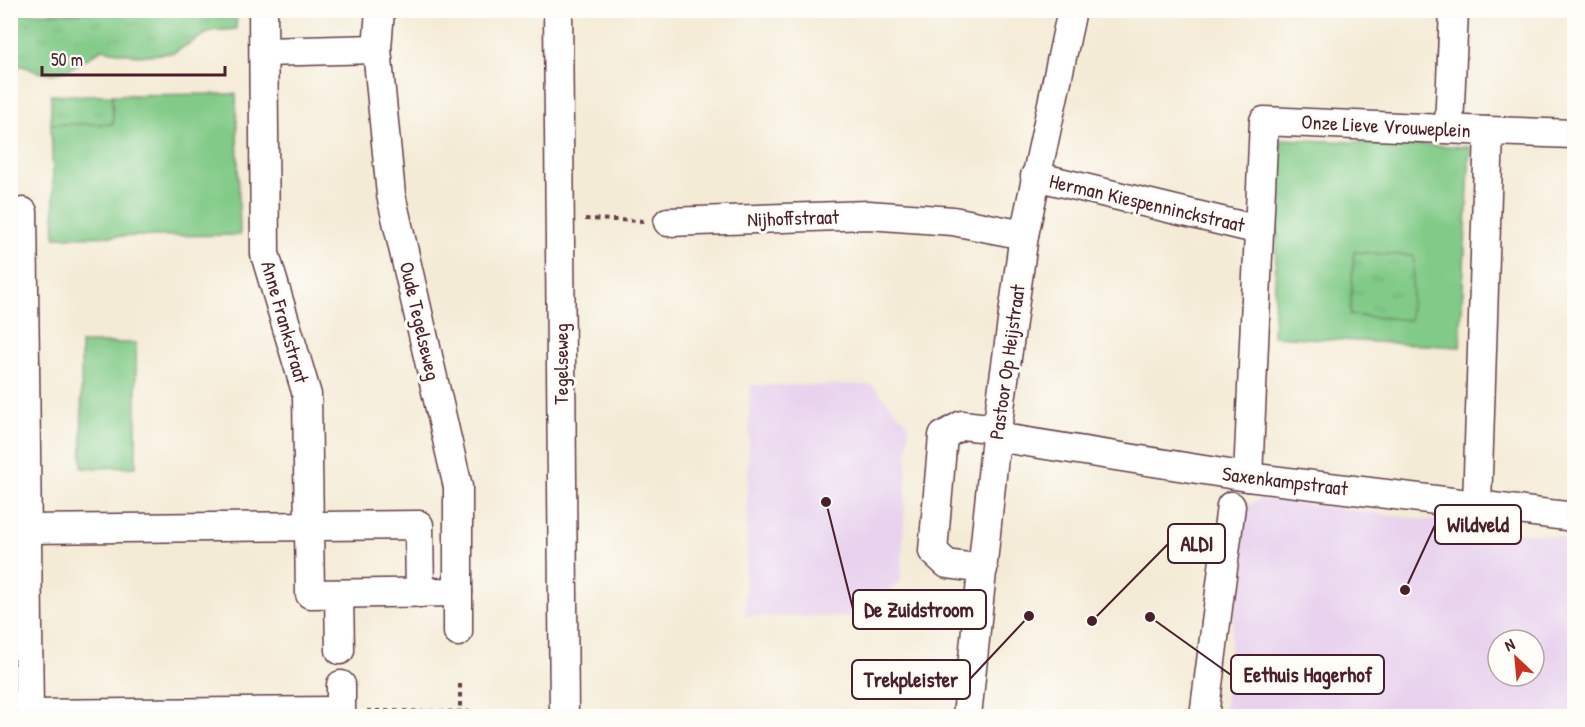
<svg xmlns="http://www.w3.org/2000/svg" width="1585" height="727" font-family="'Patrick Hand',sans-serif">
<defs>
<pattern id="park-tufts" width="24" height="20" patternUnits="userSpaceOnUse" patternTransform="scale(1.5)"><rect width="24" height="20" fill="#81ca87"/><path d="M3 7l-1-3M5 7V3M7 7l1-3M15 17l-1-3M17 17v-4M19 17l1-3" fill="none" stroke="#71ad75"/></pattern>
</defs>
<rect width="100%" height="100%" fill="#fdfcf7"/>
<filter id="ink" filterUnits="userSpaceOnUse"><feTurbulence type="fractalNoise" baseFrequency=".0167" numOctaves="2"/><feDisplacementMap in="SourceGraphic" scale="12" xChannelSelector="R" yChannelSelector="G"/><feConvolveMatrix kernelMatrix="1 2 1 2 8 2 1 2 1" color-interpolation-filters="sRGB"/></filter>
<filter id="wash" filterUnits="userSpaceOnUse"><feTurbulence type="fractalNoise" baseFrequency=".008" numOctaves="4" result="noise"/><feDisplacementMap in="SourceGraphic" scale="24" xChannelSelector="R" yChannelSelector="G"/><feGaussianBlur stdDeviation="1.35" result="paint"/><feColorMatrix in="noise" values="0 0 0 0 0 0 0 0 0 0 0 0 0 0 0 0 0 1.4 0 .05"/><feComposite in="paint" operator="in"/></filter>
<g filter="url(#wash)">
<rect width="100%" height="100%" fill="#f4ebd6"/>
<!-- built -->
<g fill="#e8d2ee" fill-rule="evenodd">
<polygon points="750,385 872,385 909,425 901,580 860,617 745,616"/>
<path d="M1259,498L1574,539V716H1224L1243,509ZM1498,640H1534V676H1498Z"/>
</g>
<!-- green -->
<g fill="#81ca87" stroke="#667459" stroke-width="1.5">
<polygon points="236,94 240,235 55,237 51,124 113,124 112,95"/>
<polygon points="1281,139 1470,147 1460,347 1273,336"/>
<polygon points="81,343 136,343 136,467 82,468"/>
</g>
<!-- park -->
<g fill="url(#park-tufts)" stroke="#667459" stroke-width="1.5">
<path d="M11,13H237L236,29L211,31L173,53L138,56L102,49C82,62 62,79 37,72C27,68 21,64 11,66Z"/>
<polygon points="51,95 112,95 113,124 51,124"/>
<polygon points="1354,252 1414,256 1410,320 1350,315"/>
</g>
</g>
<g filter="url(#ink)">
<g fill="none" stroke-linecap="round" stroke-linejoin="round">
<!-- minor casing -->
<g stroke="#643e45" stroke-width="31">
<g id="minor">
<polyline points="263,10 265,254 307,395 310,594 458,592"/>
<polyline points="380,10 377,49 391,195 458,487 458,632"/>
<polyline points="558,10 564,716"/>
<polyline points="264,52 377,49"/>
<polyline points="1449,128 1454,10"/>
<polyline points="1489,131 1574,134"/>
<polyline points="1035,176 1259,230"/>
<polyline points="23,212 25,364"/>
<polyline points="668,222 868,215 953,221 1024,235"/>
<polyline points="10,364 25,364 29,714"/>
<polyline points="996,437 1248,477 1574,517"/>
<polyline points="1248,477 1264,121 1489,131 1477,505"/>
<polyline points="27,529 419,525 420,593"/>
<polyline points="983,569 947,564 933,551 943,436 962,425 997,429"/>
<polyline points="339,594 340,650"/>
<polyline points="341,685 341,711"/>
<polyline points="29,714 335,711 335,716"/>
<polyline points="967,716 996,437 1024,235 1072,10"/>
<polyline points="1204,716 1231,506"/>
</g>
</g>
<!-- path -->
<g stroke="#643e45" stroke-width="4" stroke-dasharray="4.5 4.5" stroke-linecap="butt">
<polyline points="585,219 644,221"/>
<polyline points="460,684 460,712"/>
<polyline points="367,711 482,712 490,716"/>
</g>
<!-- minor -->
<use href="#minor" stroke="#fff" stroke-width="28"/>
</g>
</g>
<g text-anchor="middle" stroke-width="6" stroke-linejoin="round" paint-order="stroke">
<!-- street labels -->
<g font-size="20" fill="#4a1f2b" stroke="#fdfcf7">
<text transform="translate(1386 126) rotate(3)" y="7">Onze Lieve Vrouweplein</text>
<text transform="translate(1147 203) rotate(13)" y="7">Herman Kiespenninckstraat</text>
<text transform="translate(793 218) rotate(-2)" y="7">Nijhoffstraat</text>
<text transform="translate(420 321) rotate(77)" y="7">Oude Tegelseweg</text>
<text transform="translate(285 322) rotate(74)" y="7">Anne Frankstraat</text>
<text transform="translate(1007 362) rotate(-82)" y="7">Pastoor Op Heijstraat</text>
<text transform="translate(561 364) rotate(-90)" y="7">Tegelseweg</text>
<text transform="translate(1285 481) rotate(7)" y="7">Saxenkampstraat</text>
</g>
</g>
<!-- callouts -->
<path fill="none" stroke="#4a1f2b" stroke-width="2" d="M1405 590L1435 525M1092 621L1168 544M826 502L853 609M1150 617L1231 675M1029 616L970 679"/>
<g fill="#4a1f2b" stroke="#fdfcf7" stroke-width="2">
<circle cx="1405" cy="590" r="6"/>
<circle cx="1092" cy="621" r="6"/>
<circle cx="826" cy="502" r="6"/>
<circle cx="1150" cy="617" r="6"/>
<circle cx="1029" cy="616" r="6"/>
</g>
<g fill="#fdfcf7" stroke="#4a1f2b" stroke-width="2">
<rect x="1435" y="505" width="86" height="39" rx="6"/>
<rect x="1168" y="524" width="57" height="39" rx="6"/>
<rect x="853" y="590" width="133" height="39" rx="6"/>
<rect x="1231" y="655" width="153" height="39" rx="6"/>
<rect x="852" y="660" width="118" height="39" rx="6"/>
</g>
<g font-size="21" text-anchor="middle" font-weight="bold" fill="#4a1f2b">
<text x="1478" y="532">Wildveld</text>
<text x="1197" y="551">ALDI</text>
<text x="919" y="617">De Zuidstroom</text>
<text x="1308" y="682">Eethuis Hagerhof</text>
<text x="911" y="687">Trekpleister</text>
</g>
<!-- margin -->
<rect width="1585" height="727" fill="none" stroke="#fdfcf7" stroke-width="36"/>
<!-- north arrow -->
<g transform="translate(1516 658) rotate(334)"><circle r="28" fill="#fdfcf7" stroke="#b5a4a5" stroke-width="1.5"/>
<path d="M0-4.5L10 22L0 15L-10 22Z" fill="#c8321e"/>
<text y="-9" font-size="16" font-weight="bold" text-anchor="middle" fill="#4a1f2b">N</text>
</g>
<!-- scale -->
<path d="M42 66v9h183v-9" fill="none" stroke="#4a1f2b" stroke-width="3"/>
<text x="51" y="66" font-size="18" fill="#4a1f2b" stroke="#fdfcf7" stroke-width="4.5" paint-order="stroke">50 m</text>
</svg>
